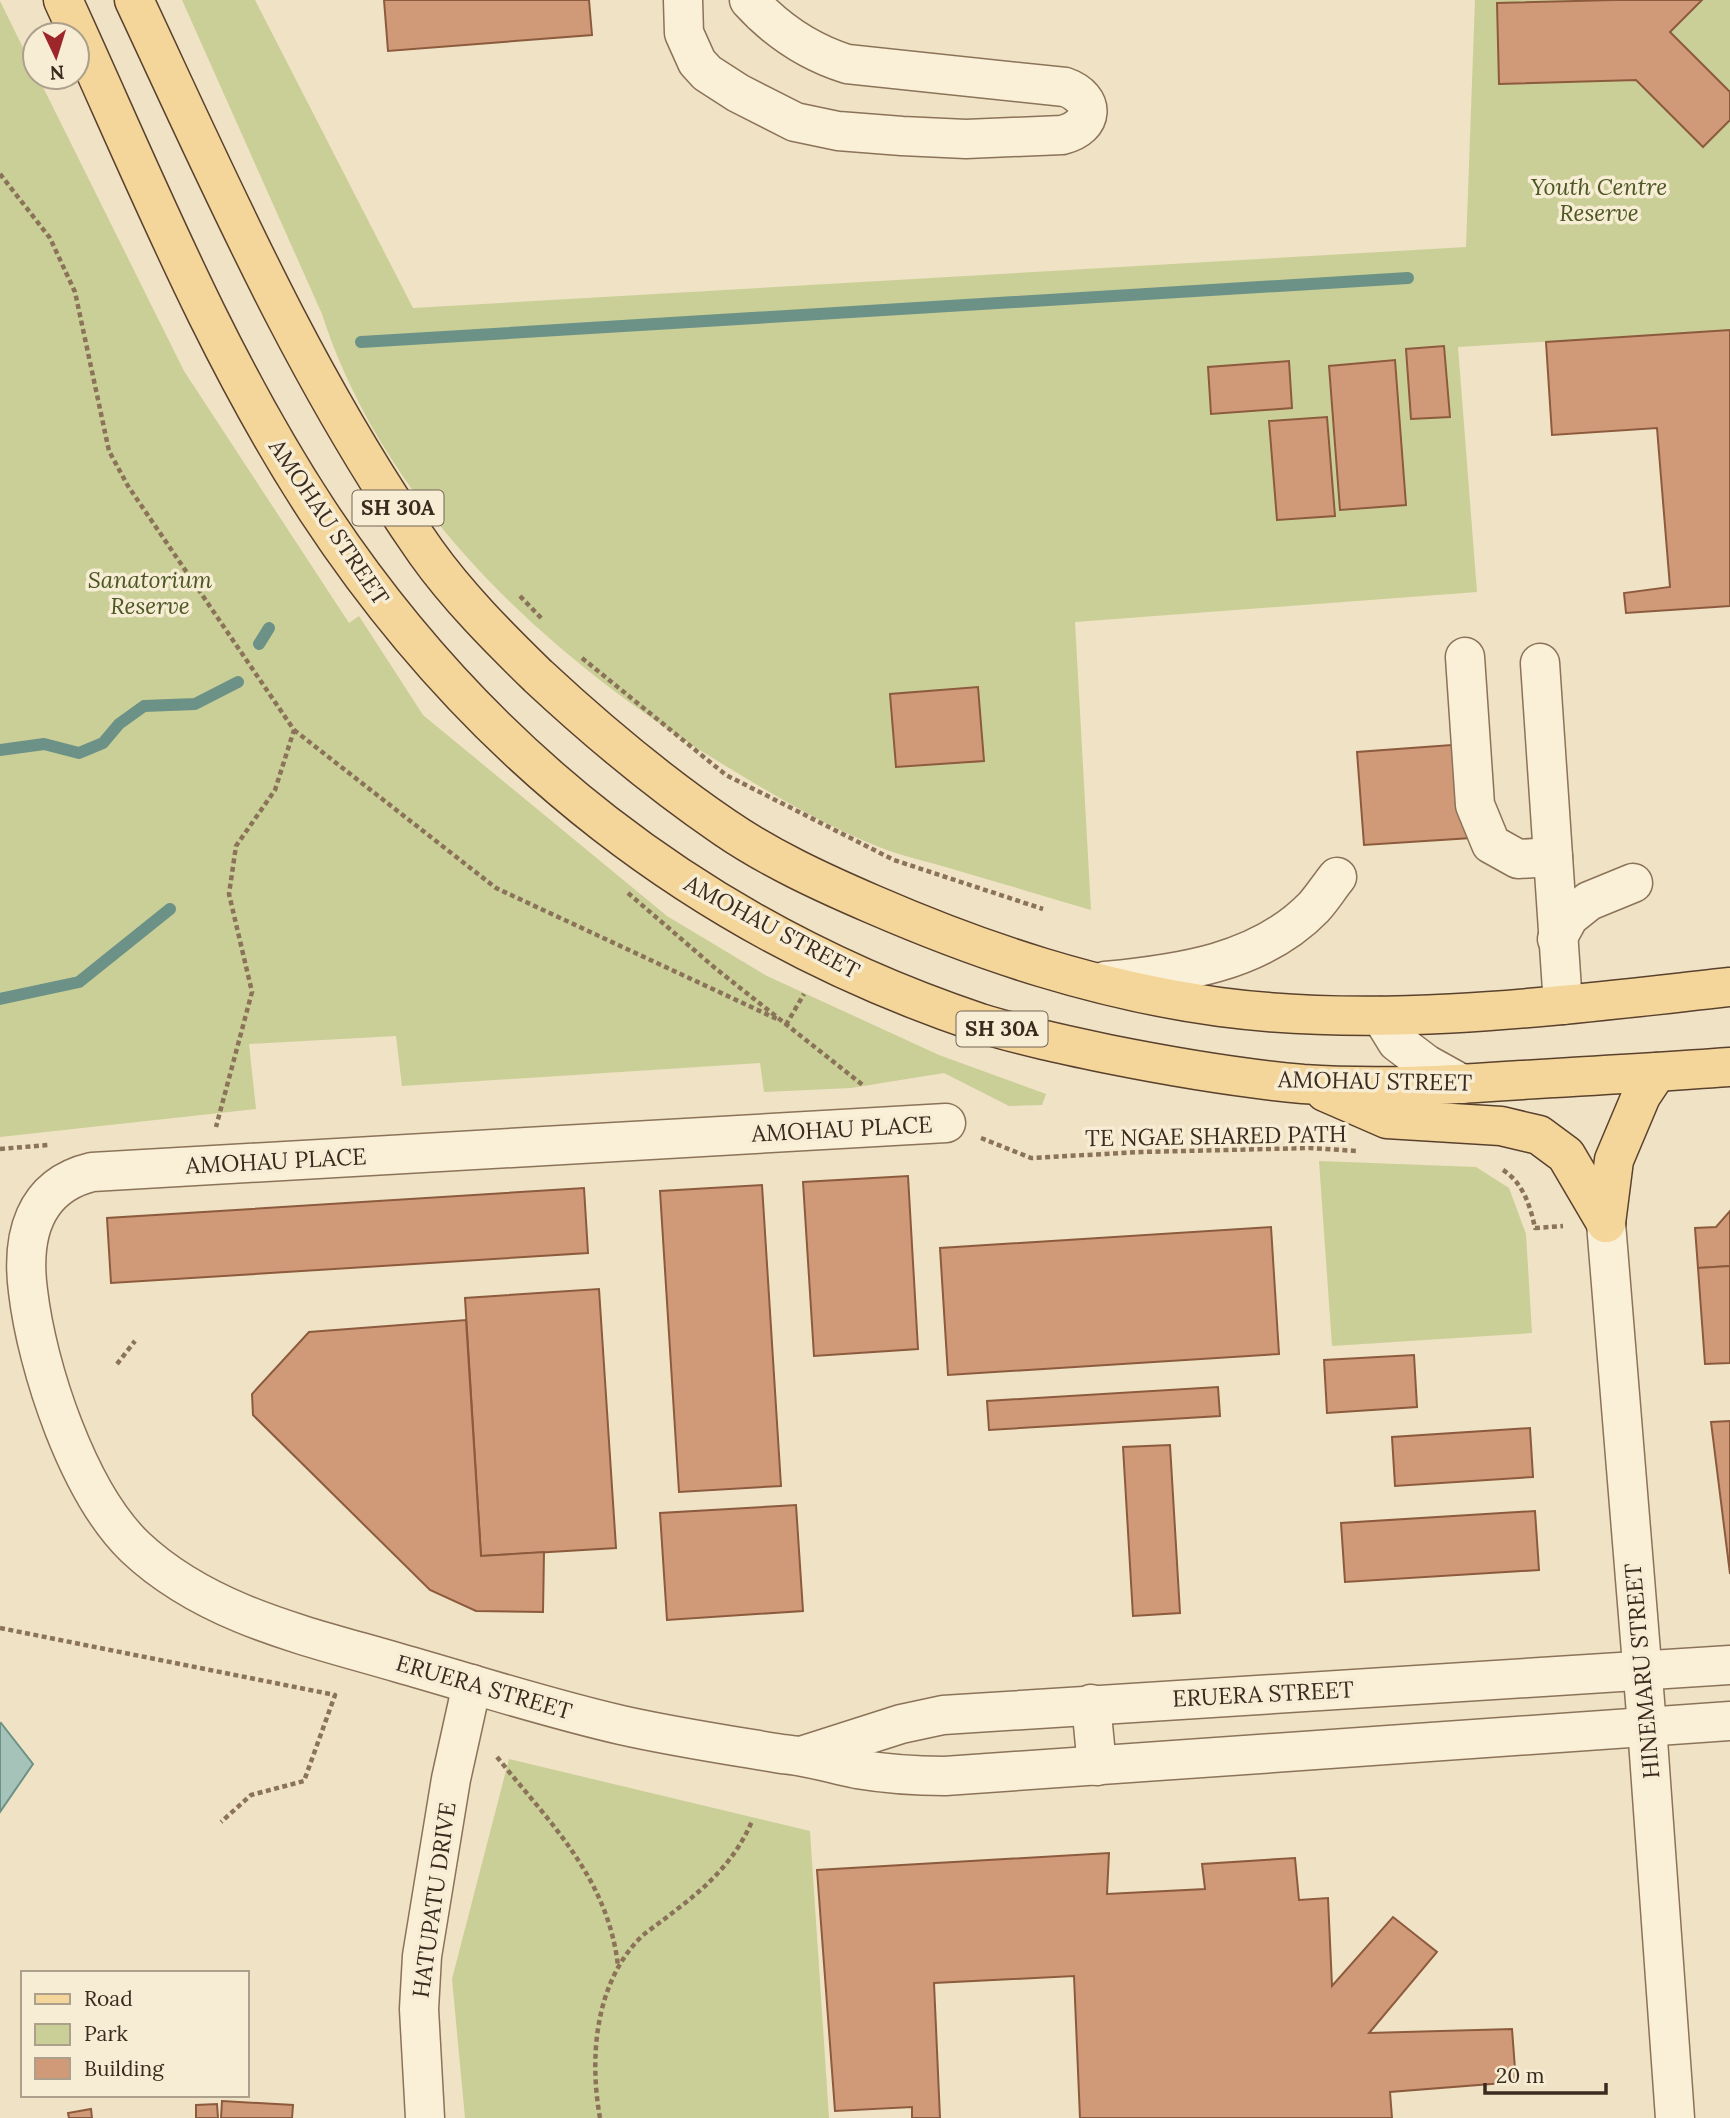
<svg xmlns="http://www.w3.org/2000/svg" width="1730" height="2118" font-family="Lora,serif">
<rect width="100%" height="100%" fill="#f0e2c4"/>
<!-- green -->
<g fill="#cacf97">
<path d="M182,0H255L413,308L1466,247L1475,0H1730V330L1458,347L1477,592L1075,622L1091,910C1044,896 997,882 949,868C926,861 901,856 879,847C828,827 780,799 734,771C559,667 386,513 322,314Z"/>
<polygon points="0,1 35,72 35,77 38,77 184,371 349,623 359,616 423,715 667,916 767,976 939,1055 1046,1094 1042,1105 1009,1106 944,1073 851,1088 764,1092 760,1063 402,1086 396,1036 249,1044 256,1109 0,1137"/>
<polygon points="1319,1161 1476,1167 1509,1188 1526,1234 1532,1333 1332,1346"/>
<polygon points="509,1759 810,1831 829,2118 465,2118 452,1979"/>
</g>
<!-- water -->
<polygon fill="#a6c3b9" stroke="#6c9287" stroke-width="2" points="1,1723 33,1764 0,1812 0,1724"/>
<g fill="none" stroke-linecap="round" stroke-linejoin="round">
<!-- stream -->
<g stroke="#6c9287" stroke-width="12">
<polyline points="361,342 1408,278"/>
<polyline points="259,644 269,628"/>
<polyline points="0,750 44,744 79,753 103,743 119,724 144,706 195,704 238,682"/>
<polyline points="0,999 79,982 170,909"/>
</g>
</g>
<!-- building -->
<g fill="#d09a78" stroke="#8c5b3e" stroke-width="2">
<polygon points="384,0 589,0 592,35 388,51"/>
<polygon points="1615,0 1702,0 1670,32 1730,92 1730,120 1703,147 1636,80 1499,84 1497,3"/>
<polygon points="1730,330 1730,606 1626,613 1624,593 1670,587 1657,428 1552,435 1546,342"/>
<polygon points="1444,346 1450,417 1411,419 1406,349"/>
<polygon points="1395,360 1406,505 1340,510 1329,366"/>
<polygon points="1289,361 1292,408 1211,414 1208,367"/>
<polygon points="1327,417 1335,516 1277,520 1269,421"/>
<polygon points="978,687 984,761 896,767 890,694"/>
<polygon points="1465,744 1471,838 1364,845 1357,752"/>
<polygon points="908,1176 918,1349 814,1356 803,1182"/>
<polygon points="762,1185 781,1486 679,1492 660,1191"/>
<polygon points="584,1188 588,1253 111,1283 107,1218"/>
<polygon points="1730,1211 1730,1266 1698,1268 1695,1228 1716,1227"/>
<polygon points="1271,1227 1279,1354 948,1375 940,1248"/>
<polygon points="1730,1266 1730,1363 1705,1364 1698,1268"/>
<polygon points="599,1289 616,1548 481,1556 465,1298"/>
<polygon points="466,1320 481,1556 544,1552 543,1612 476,1611 430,1590 253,1415 252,1394 309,1332"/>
<polygon points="1414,1355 1417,1407 1327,1413 1324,1360"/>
<polygon points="1218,1387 1220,1416 989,1430 987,1401"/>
<polygon points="1730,1421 1730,1574 1711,1422"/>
<polygon points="1530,1428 1533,1477 1395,1486 1392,1437"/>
<polygon points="1170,1445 1180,1613 1133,1616 1123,1447"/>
<polygon points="796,1505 803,1611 667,1620 660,1513"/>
<polygon points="1535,1511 1539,1570 1345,1582 1341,1523"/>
<polygon points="1109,1853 1107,1894 1205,1889 1202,1864 1295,1858 1299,1900 1328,1898 1332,1986 1393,1917 1437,1952 1369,2033 1512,2029 1516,2082 1390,2092 1392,2118 1080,2118 1074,1976 934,1983 940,2118 912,2118 912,2107 835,2111 817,1870"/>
<polygon points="222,2101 293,2105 292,2118 221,2118"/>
<polygon points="217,2104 218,2118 196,2118 196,2105"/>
<polygon points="91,2109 92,2118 69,2118 68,2113"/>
</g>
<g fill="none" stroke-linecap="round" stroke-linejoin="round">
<!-- minor casing -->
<g stroke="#8b7359" stroke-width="41">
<g id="minor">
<path d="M683,0L684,33L697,62L707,73L738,93L795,122L838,131L902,136L966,139L1062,135C1095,127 1096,98 1065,87L847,64C809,52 776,30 749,0"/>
<polyline points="1465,657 1475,805 1491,844 1518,859 1553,857"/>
<polyline points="1540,663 1563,1005"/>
<polyline points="1557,939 1569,917 1589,901 1633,883"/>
<path d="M1105,981C1178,974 1260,963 1314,907C1322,898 1329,887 1337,877"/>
<polyline points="1381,1016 1397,1042 1426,1064 1462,1084"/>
<path d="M946,1123L92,1172C33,1186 21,1237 28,1291C37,1368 78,1492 135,1547C207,1615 307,1636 399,1663C473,1684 547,1708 621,1725C674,1737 728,1745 782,1754C808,1756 832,1764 857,1769C887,1774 916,1776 945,1776L1730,1721"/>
<polyline points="1606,1223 1647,1726 1675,2118"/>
<polyline points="1091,1704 1097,1766"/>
<polyline points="804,1755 901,1724 943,1715 1730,1665"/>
<polyline points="425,2118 419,2009 422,1956 451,1779 472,1684"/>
</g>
</g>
<!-- major casing -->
<g stroke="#59412e" stroke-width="41">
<g id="major">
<path d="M63,0C142,172 213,351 317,510C478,755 702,930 980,1023C1022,1036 1065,1045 1108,1054C1173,1067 1237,1078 1303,1084C1376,1089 1450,1085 1522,1080C1591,1076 1661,1072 1730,1067"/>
<path d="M134,0C222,188 306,381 426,552C458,597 499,638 538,676C596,730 658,782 724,827C769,858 821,882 872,904C985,953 1097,990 1220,1007C1387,1029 1564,1005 1730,987"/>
<polyline points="1325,1092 1387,1119 1501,1126 1539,1135 1566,1155 1606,1223"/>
<polyline points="1606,1223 1614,1160 1641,1096 1657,1072"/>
</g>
</g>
<!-- path -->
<g stroke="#8b7359" stroke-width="4.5" stroke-dasharray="5 3.5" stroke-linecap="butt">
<polyline points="0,174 50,238 75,292 109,451 128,486 294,730 275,790 236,846 229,894 252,992 216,1127"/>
<polyline points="520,596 543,620"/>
<polyline points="582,658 726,775 894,860 1043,909"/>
<polyline points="294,730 496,888 777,1019"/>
<polyline points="628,893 715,968 864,1086"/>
<polyline points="785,1022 787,1023 804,994"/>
<polyline points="981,1138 1031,1158 1141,1152 1310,1148 1357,1151"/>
<polyline points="0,1149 48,1145"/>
<path d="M1503,1170C1523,1183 1530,1205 1535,1228L1563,1226"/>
<polyline points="117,1364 135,1341"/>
<polyline points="0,1628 335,1695 304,1781 251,1795 221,1822"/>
<path d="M497,1757C550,1823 608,1878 618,1966"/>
<path d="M600,2118C589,2057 595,1982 642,1936C653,1927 665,1919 676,1910C709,1885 736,1859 752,1821"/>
</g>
<!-- minor -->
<use href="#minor" stroke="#faefd7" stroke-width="38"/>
<!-- major -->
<use href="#major" stroke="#f4d69a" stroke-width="38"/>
</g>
<g text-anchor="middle" stroke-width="7" stroke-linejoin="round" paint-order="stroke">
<!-- shield labels -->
<g fill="#f7ecd4" stroke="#736555" stroke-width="2">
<rect x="352.5" y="490.5" width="91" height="35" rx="5"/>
<rect x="956.5" y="1011.5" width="91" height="35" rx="5"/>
</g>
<g font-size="21" font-weight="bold" fill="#3b2b1e">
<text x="398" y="515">SH 30A</text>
<text x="1002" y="1036">SH 30A</text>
</g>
<!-- park labels -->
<g font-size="23" font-style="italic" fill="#4c5824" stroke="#f7ecd4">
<text x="1599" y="195">Youth Centre<tspan x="1599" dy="26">Reserve</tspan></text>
<text x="150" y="588">Sanatorium<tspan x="150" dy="26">Reserve</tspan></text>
</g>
<!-- street labels -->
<g font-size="23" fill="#3b2b1e" stroke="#f7ecd4">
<text transform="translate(329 522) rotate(56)" y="8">AMOHAU STREET</text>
<text transform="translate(772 927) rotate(28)" y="8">AMOHAU STREET</text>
<text transform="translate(1375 1081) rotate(1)" y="8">AMOHAU STREET</text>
<text transform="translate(842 1129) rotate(-3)" y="8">AMOHAU PLACE</text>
<text transform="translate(1216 1136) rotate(-1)" y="8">TE NGAE SHARED PATH</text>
<text transform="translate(276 1161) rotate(-3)" y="8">AMOHAU PLACE</text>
<text transform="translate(1642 1671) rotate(-95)" y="8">HINEMARU STREET</text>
<text transform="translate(484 1687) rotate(16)" y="8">ERUERA STREET</text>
<text transform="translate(1263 1694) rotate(-3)" y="8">ERUERA STREET</text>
<text transform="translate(434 1900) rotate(-82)" y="8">HATUPATU DRIVE</text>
</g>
</g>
<!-- legend -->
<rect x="21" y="1971" width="228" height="126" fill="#f7ecd4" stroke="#ac9f8b" stroke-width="2"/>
<rect x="35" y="1994" width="35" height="10" fill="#f4d69a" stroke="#ac9f8b" stroke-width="2"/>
<text x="84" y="2006" font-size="21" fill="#3b2b1e">Road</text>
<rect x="35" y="2024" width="35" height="21" fill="#cacf97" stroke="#ac9f8b" stroke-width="2"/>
<text x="84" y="2041" font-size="21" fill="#3b2b1e">Park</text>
<rect x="35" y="2058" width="35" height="21" fill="#d09a78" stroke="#ac9f8b" stroke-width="2"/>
<text x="84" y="2076" font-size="21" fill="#3b2b1e">Building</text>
<!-- north arrow -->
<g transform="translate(56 56) rotate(176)"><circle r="33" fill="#f7ecd4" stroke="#ac9f8b" stroke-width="2"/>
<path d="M0-5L12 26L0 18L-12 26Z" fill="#9d262b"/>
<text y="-10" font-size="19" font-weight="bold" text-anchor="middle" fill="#3b2b1e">N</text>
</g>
<!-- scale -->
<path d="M1485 2083v10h121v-10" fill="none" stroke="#3b2b1e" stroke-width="3.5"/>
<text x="1496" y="2083" font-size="21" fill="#3b2b1e" stroke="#f7ecd4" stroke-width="5" paint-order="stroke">20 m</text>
</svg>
